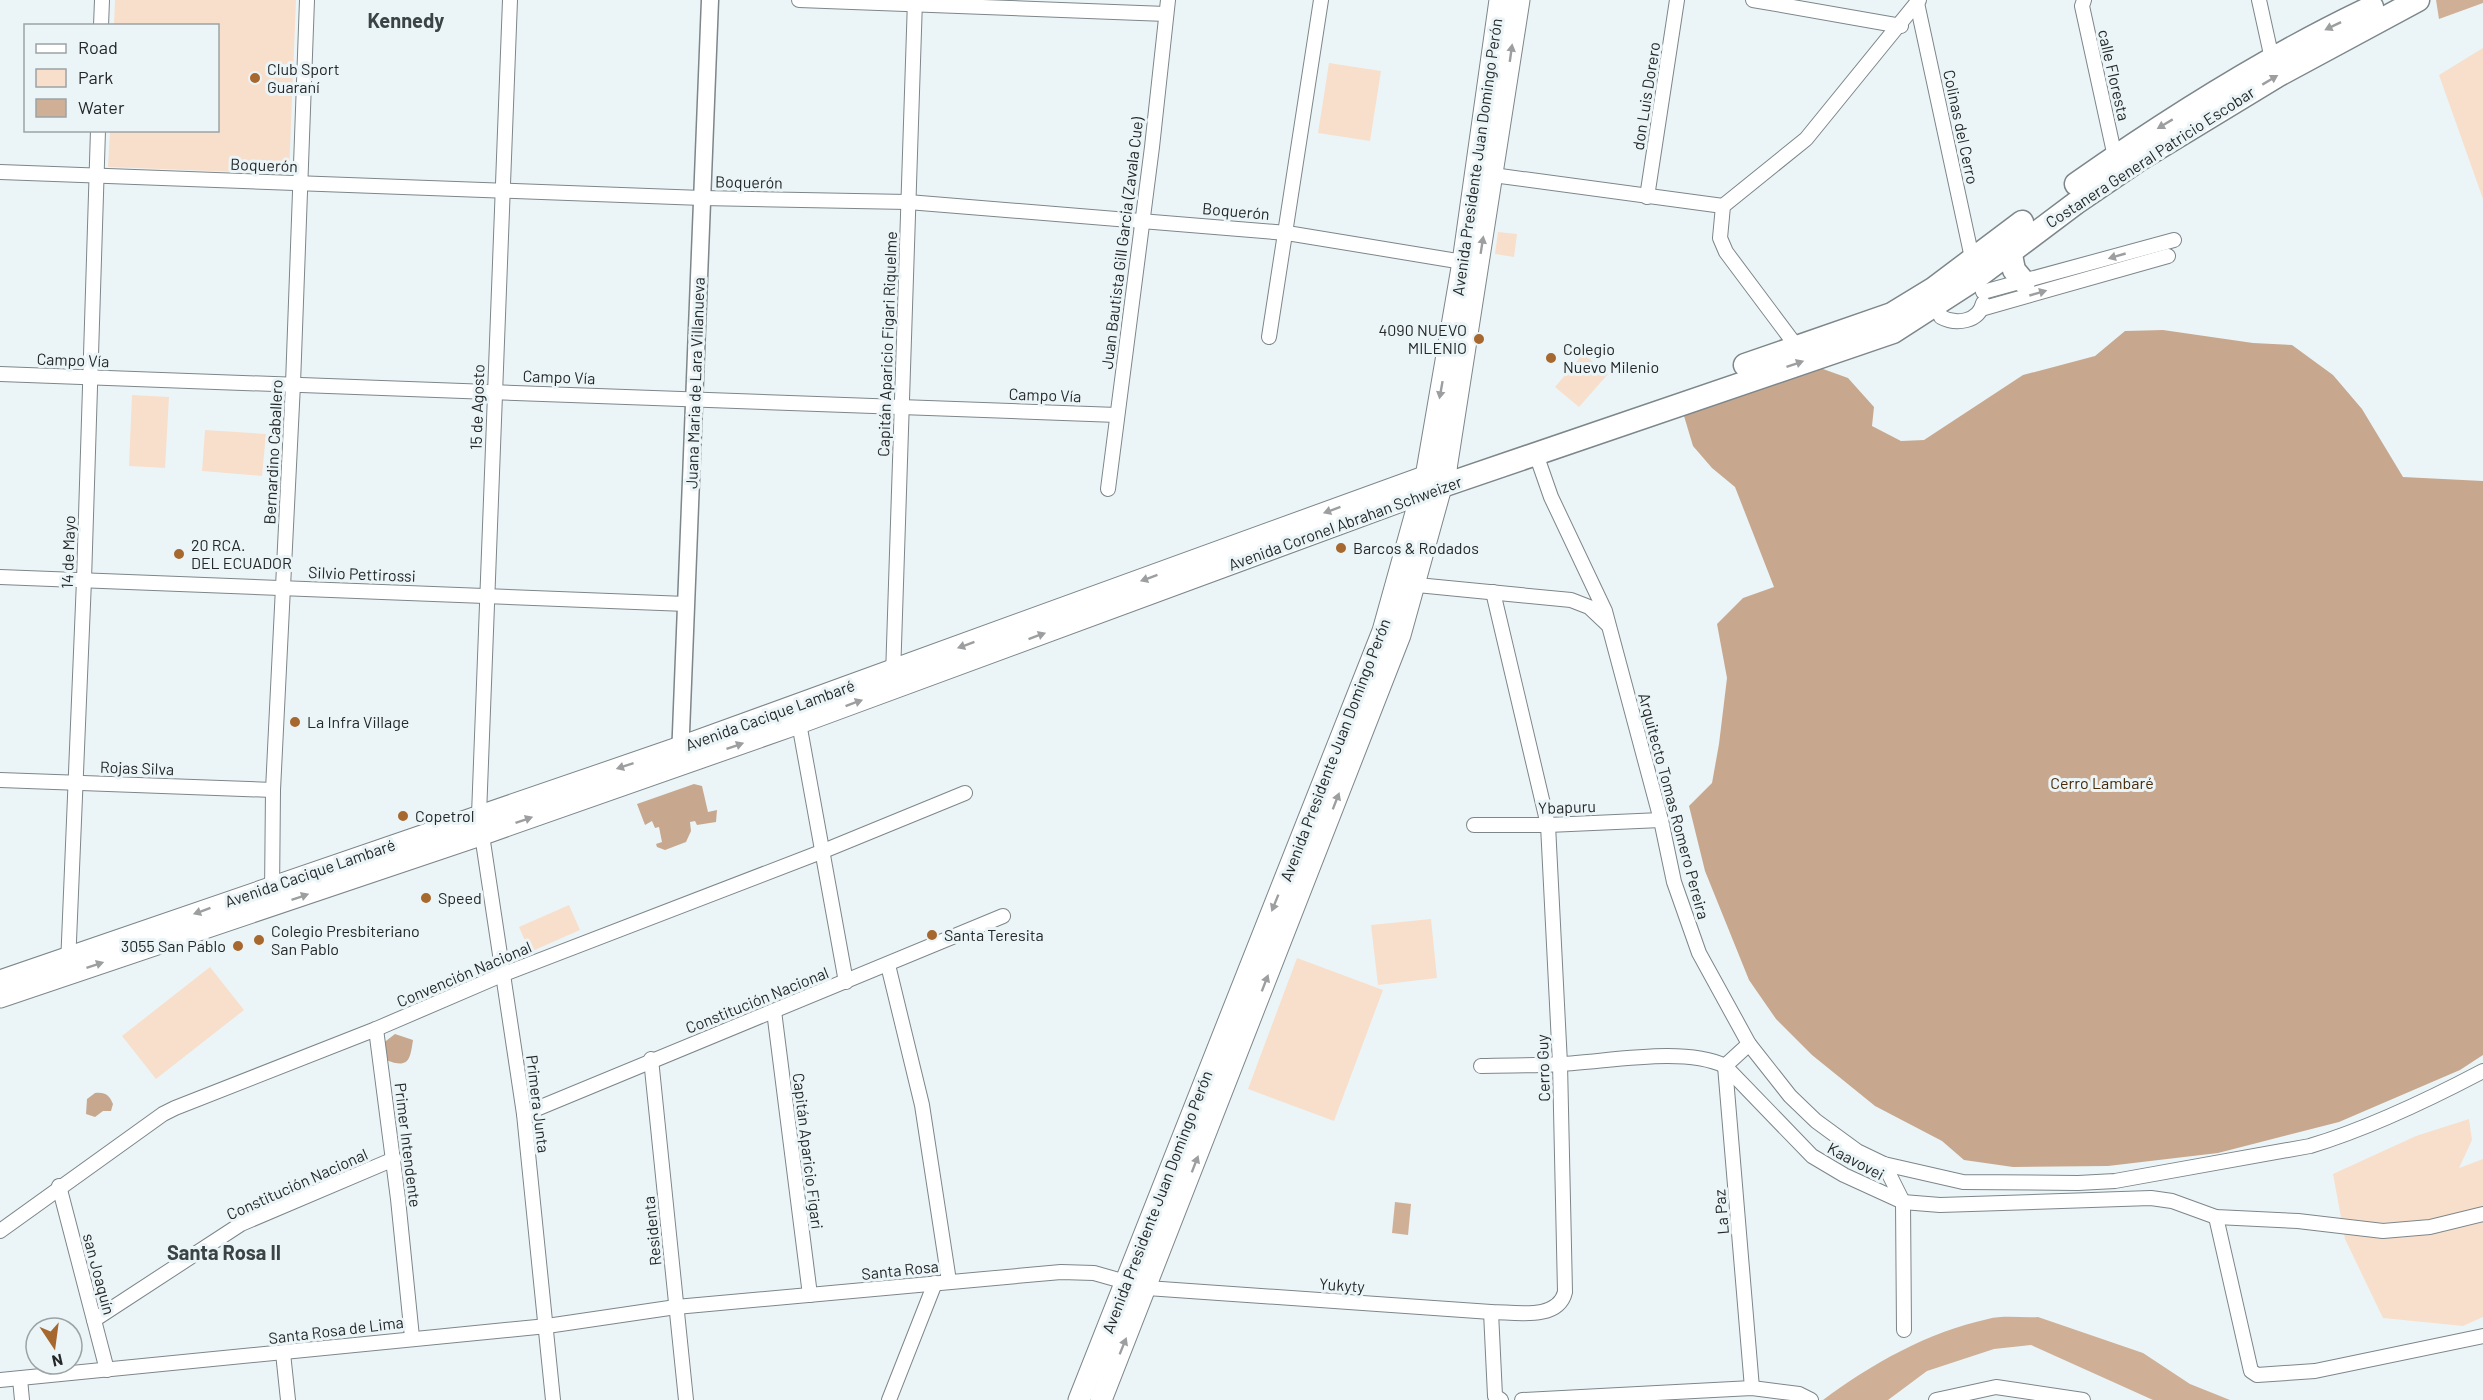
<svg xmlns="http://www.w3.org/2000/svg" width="2483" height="1400" font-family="Barlow,sans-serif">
<rect width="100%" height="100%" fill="#ebf5f8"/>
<!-- green -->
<g fill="#f8dfcb">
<polygon points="115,0 296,0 289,174 108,167 110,131 218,130 218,26 114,25"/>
<polygon points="2483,48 2483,199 2439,75"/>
<polygon points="1329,63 1381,71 1370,141 1318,133"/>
<polygon points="1498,232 1517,234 1514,257 1495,254"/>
<polygon points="1583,354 1608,374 1579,407 1555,387"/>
<polygon points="132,395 169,397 165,468 129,466"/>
<polygon points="205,430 266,434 262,476 202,471"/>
<polygon points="569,905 580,930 530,952 519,927"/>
<polygon points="1431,919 1437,978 1378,985 1371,925"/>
<polygon points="1297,958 1383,990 1334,1121 1248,1089"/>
<polygon points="210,967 244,1010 156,1079 122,1036"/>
<polygon points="2469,1119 2472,1140 2459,1168 2483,1159 2483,1317 2463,1326 2383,1318 2345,1239 2333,1174 2416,1136"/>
</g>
<!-- forest -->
<g fill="#c7a88f">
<polygon points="2163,330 2253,343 2292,345 2333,375 2362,409 2403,477 2483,481 2483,1055 2460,1070 2339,1122 2218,1153 2108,1166 2013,1167 1964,1160 1942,1141 1875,1106 1812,1055 1776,1019 1749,980 1705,871 1689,806 1712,783 1719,744 1727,678 1717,624 1743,598 1774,587 1735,487 1712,468 1693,446 1684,416 1707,401 1812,365 1848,378 1874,407 1872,426 1901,441 1924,440 2023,375 2095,356 2125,331"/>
<polygon points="694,784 702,786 708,812 717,810 716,822 697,825 695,821 690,822 691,831 686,842 665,850 657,847 656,844 662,842 659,827 655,828 652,821 645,825 637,804"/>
<path d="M395,1034L413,1040C410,1060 409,1069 386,1060L382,1044Z"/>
<path d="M95,1093C106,1092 109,1095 113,1104L111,1111H103L95,1117L86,1114L87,1099Z"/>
</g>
<!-- water -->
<g fill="#cfb096">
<polygon points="2436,0 2483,0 2483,3 2439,19"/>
<polygon points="1395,1202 1411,1204 1408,1235 1392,1233"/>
<path d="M2038,1317L2143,1353L2190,1384L2230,1400H2153L2031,1345L1994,1349L1927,1371L1888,1400H1823C1871,1364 1928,1332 1988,1319C2003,1315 2022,1318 2038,1317Z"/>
</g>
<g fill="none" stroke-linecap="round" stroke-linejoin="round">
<!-- minor casing -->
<g stroke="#7d8689" stroke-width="16">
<g id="minor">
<polyline points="510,0 479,815 524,1114 553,1400"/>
<polyline points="799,0 1166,14"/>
<polyline points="1753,0 1901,26"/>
<polyline points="2084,0 2082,6 2115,157"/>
<polyline points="2259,0 2272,59"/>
<polyline points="1917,3 1972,258"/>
<polyline points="101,26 102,0"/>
<polyline points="0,172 702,198 908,202 1287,233 1463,262 1468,267"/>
<polyline points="1493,175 1723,206"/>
<polyline points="1647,197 1677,0"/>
<polyline points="1983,292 2174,240"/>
<path d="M1937,306L1941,317C1956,325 1979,322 1983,303"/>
<polyline points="1981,309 2168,256"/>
<polyline points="1269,337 1321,0"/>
<polyline points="1797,347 1726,252 1720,238 1723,206 1806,139 1919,0"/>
<polyline points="0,374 1117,415"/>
<path d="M1536,454L1551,497L1605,611L1661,820L1674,882L1699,953L1749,1044L1790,1096L1816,1121L1857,1151L1884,1164L1963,1182L2078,1183L2115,1181L2310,1146C2370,1128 2428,1100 2483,1071"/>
<polyline points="1108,489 1152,147 1168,0"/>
<polyline points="0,577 686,604"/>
<polyline points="1407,584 1571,600 1589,607 1607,624"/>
<polyline points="893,676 915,0"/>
<polyline points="799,723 846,982"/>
<polyline points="0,780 273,790"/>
<polyline points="1474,825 1548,825 1661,820"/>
<polyline points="272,894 273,790 293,384 307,0"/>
<polyline points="68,965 84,580 98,130"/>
<polyline points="888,965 922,1105 949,1281"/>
<polyline points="774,1011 810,1295"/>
<polyline points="376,1029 398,1199 412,1337"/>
<polyline points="651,1059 686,1400"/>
<path d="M1481,1066C1508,1065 1534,1066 1560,1064C1607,1062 1684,1046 1725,1066L1812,1156L1844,1175L1903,1202L1940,1205L2151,1198L2172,1201L2216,1217L2298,1221L2383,1231L2430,1227L2483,1214"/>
<polyline points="1725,1066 1752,1388"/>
<polyline points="1725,1066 1749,1044"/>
<polyline points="524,1114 1003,916"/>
<polyline points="1884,1164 1903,1202 1904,1330"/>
<polyline points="59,1186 107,1370"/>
<polyline points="2216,1217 2251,1371 2257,1375 2315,1371 2483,1336"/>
<polyline points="0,1231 163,1114 175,1108 376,1029 504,974 821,852 965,793"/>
<polyline points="1491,1312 1495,1396 1501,1400"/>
<polyline points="94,1320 241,1224 394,1159"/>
<polyline points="283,1353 288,1400"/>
<polyline points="20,1379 22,1400"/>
<path d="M0,1380L547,1326L676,1307L1061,1272L1094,1273L1147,1288L1491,1312C1515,1312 1558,1321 1565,1292L1560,1064L1548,825L1493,592"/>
<polyline points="889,1400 935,1283"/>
<polyline points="1522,1400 1752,1388 1799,1394 1811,1400"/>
<polyline points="1936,1400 1996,1387 2083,1400"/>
</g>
</g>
<!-- tertiary casing -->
<g stroke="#7d8689" stroke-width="19">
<polyline id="tertiary" points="680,758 710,0"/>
</g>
<!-- primary casing -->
<g stroke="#7d8689" stroke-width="23">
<g id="primary">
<polyline points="0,981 681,747 1446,469"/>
<polyline points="0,997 480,835 799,723 1442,486"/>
<polyline points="1079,1400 1383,631 1426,477 1463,262 1500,0"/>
<polyline points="1101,1400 1400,635 1446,469 1519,0"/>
</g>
</g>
<!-- trunk casing -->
<g stroke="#7d8689" stroke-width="25">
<g id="trunk">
<path d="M2076,184C2170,118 2268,56 2372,7"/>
<polyline points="2010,250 2014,270 2024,282"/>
<polyline points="1745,365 1892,314 1933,289 2022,222"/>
<polyline points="1442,486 1893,332 1972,281 2076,203 2142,158 2277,76 2418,0"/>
</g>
</g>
<!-- minor -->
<use href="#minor" stroke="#fff" stroke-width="14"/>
<!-- tertiary -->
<use href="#tertiary" stroke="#fff" stroke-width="16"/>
<!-- primary -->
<use href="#primary" stroke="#fff" stroke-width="21"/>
<!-- trunk -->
<use href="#trunk" stroke="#fff" stroke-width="22"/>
</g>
<!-- one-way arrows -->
<defs><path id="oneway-solid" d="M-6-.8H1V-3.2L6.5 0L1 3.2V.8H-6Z" transform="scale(1.5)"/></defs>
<g fill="#9d9e9f">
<use href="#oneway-solid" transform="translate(2333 26) rotate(154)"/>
<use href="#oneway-solid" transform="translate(1511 53) rotate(-82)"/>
<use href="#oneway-solid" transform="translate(2270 80) rotate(-31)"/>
<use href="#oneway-solid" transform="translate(2165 124) rotate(149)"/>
<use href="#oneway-solid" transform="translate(1482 245) rotate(-81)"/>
<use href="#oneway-solid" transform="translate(2117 256) rotate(164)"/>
<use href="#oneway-solid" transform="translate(2038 293) rotate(-16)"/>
<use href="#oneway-solid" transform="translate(1795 364) rotate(-19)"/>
<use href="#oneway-solid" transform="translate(1441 390) rotate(100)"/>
<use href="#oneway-solid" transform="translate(1332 510) rotate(160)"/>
<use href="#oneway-solid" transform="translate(1149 578) rotate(160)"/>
<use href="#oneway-solid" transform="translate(1037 636) rotate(-20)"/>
<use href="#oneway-solid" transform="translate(966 645) rotate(160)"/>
<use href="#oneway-solid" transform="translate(854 703) rotate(-20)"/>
<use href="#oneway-solid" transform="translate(735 746) rotate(-19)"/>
<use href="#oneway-solid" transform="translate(625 766) rotate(162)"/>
<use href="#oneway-solid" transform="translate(1336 801) rotate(-69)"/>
<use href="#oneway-solid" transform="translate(524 820) rotate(-19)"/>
<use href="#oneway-solid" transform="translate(300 897) rotate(-19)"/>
<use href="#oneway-solid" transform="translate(1275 903) rotate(112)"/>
<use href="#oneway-solid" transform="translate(202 911) rotate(160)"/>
<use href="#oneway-solid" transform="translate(95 965) rotate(-18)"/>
<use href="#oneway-solid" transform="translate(1265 983) rotate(-69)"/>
<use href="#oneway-solid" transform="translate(1195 1164) rotate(-69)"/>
<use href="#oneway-solid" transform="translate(1123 1346) rotate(-68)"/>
</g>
<!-- markers -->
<g fill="#a6682e" stroke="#ebf5f8" stroke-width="2">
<circle cx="255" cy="78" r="6"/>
<circle cx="1479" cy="339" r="6"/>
<circle cx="1551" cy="358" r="6"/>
<circle cx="1341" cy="548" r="6"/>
<circle cx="179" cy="554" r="6"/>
<circle cx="295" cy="722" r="6"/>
<circle cx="403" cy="816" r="6"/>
<circle cx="426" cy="898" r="6"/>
<circle cx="932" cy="935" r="6"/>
<circle cx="259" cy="940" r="6"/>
<circle cx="238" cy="946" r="6"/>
</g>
<g text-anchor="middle" stroke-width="6" stroke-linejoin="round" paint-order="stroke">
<!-- poi labels -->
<g font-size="16" fill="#252829" stroke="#ebf5f8" text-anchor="start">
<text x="267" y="75">Club Sport<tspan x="267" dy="18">Guaraní</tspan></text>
<text x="1467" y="336" text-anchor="end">4090 NUEVO<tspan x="1467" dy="18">MILENIO</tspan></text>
<text x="1563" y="355">Colegio<tspan x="1563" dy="18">Nuevo Milenio</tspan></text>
<text x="191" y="551">20 RCA.<tspan x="191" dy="18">DEL ECUADOR</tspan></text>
<text x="1353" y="554">Barcos &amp; Rodados</text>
<text x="307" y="728">La Infra Village</text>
<text x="415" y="822">Copetrol</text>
<text x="438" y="904">Speed</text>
<text x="271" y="937">Colegio Presbiteriano<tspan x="271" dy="18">San Pablo</tspan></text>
<text x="944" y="941">Santa Teresita</text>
<text x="226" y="952" text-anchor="end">3055 San Pablo</text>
</g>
<!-- street labels -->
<g font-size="16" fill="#252829" stroke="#ebf5f8">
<text transform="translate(2114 75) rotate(77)" y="6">calle Floresta</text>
<text transform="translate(1646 96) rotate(-81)" y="6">don Luis Dorero</text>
<text transform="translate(1961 127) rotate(78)" y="6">Colinas del Cerro</text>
<text transform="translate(1477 157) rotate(-82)" y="6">Avenida Presidente Juan Domingo Perón</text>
<text transform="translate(2150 157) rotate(-33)" y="6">Costanera General Patricio Escobar</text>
<text transform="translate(264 165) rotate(2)" y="6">Boquerón</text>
<text transform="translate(749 182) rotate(1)" y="6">Boquerón</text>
<text transform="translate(1236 211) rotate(5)" y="6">Boquerón</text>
<text transform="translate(1122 243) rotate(-83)" y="6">Juan Bautista Gill Garcia (Zavala Cue)</text>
<text transform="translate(887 344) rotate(-88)" y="6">Capitán Aparicio Figari Riquelme</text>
<text transform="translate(73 360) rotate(2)" y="6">Campo Vía</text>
<text transform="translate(559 377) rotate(2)" y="6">Campo Vía</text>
<text transform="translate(695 383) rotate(-88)" y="6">Juana Maria de Lara Villanueva</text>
<text transform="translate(1045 395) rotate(2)" y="6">Campo Vía</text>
<text transform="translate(477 407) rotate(-88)" y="6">15 de Agosto</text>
<text transform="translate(273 452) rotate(-87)" y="6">Bernardino Caballero</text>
<text transform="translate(1345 523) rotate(-20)" y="6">Avenida Coronel Abrahan Schweizer</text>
<text transform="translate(68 552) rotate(-88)" y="6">14 de Mayo</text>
<text transform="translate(362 574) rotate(2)" y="6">Silvio Pettirossi</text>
<text transform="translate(770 715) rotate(-20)" y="6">Avenida Cacique Lambaré</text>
<text transform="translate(1335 750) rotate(-69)" y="6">Avenida Presidente Juan Domingo Perón</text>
<text transform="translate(137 768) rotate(2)" y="6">Rojas Silva</text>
<text transform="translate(1674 806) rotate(75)" y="6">Arquitecto Tomas Romero Pereira</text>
<text transform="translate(1567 807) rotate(-2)" y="6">Ybapuru</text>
<text transform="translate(310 873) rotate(-19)" y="6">Avenida Cacique Lambaré</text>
<text transform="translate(464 974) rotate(-23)" y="6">Convención Nacional</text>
<text transform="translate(757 1000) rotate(-22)" y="6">Constitución Nacional</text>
<text transform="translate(1543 1068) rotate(-92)" y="6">Cerro Guy</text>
<text transform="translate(538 1104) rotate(83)" y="6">Primera Junta</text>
<text transform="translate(408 1145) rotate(83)" y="6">Primer Intendente</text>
<text transform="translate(808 1151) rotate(83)" y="6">Capitán Aparicio Figari</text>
<text transform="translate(1856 1161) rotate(28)" y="6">Kaavovei</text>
<text transform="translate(297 1184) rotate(-24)" y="6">Constitución Nacional</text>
<text transform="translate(1157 1202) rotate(-69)" y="6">Avenida Presidente Juan Domingo Perón</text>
<text transform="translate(1721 1212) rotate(-95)" y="6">La Paz</text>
<text transform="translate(652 1231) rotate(-96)" y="6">Residenta</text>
<text transform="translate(900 1270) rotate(-6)" y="6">Santa Rosa</text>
<text transform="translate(99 1274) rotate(75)" y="6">san Joaquín</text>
<text transform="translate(1342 1285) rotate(4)" y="6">Yukyty</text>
<text transform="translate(336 1330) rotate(-7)" y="6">Santa Rosa de Lima</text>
</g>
<!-- park labels -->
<g font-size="16" fill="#472807" stroke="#ebf5f8">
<text x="2102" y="789">Cerro Lambaré</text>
</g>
<!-- quarter labels -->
<g font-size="20" font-weight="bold" fill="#3b4346" stroke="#ebf5f8">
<text x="406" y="28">Kennedy</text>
<text x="224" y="1260">Santa Rosa II</text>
</g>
</g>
<!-- legend -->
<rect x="24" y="24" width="195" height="108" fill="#ebf5f8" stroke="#9ca3a5" stroke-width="1.5"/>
<rect x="36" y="44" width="30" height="9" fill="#ffffff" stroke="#9ca3a5" stroke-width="1.5"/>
<text x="78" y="54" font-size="18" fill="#252829">Road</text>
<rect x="36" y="69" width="30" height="18" fill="#f8dfcb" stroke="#9ca3a5" stroke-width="1.5"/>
<text x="78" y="84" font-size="18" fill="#252829">Park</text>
<rect x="36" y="99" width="30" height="18" fill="#cfb096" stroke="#9ca3a5" stroke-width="1.5"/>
<text x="78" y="114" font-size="18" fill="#252829">Water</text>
<!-- north arrow -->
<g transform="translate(54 1346) rotate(167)"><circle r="28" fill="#ebf5f8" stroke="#9ca3a5" stroke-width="1.5"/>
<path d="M0-4.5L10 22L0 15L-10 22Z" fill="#a6682e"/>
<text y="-9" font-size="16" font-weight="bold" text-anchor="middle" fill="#252829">N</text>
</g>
</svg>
